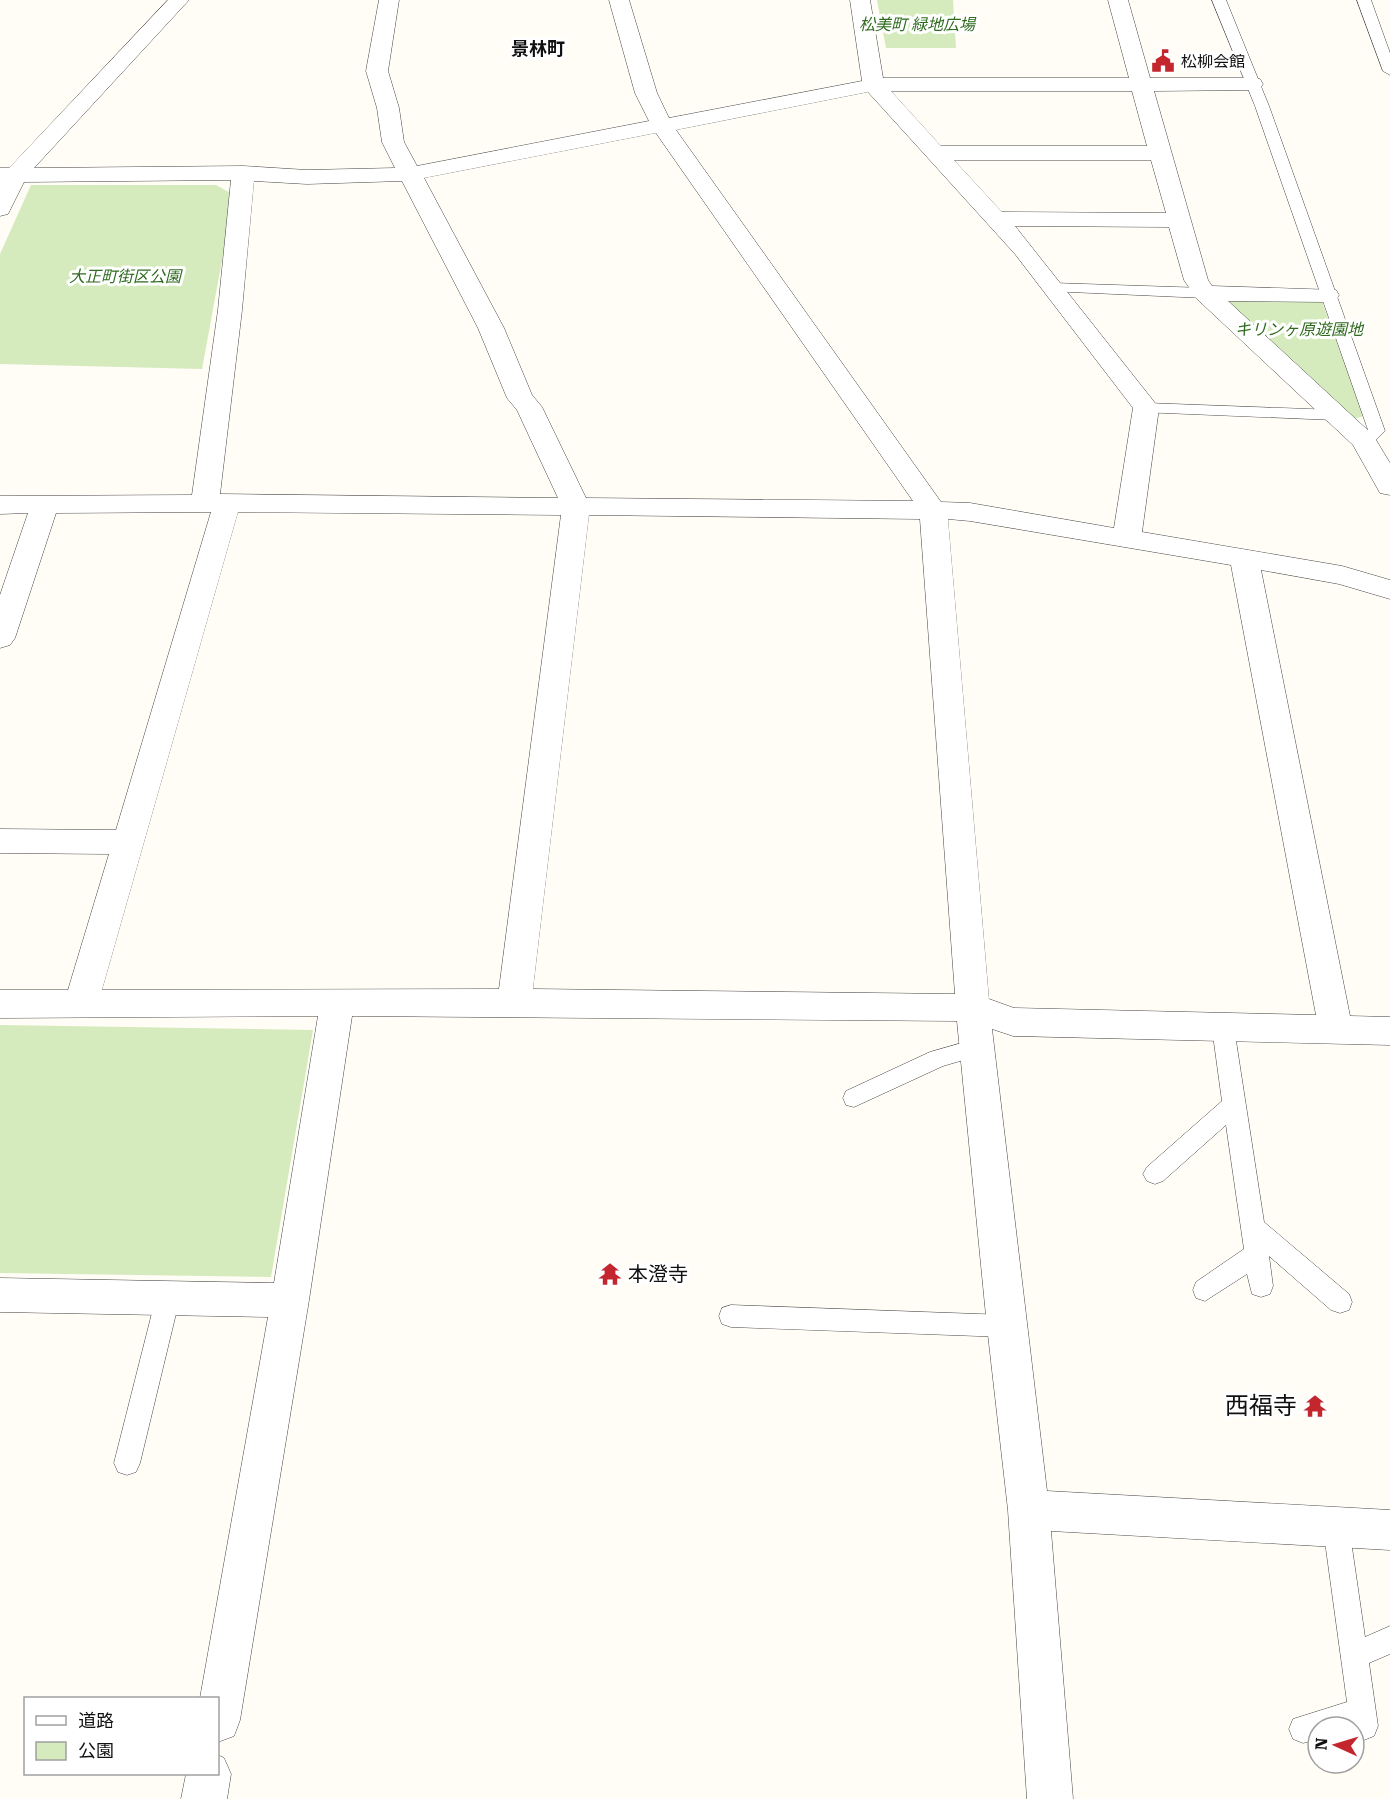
<svg xmlns="http://www.w3.org/2000/svg" width="1390" height="1799" font-family="'Roboto Serif','Noto Sans JP',serif">
<rect width="100%" height="100%" fill="#fffdf5"/>
<!-- green -->
<g fill="#d5ebbd">
<polygon points="877,0 953,0 956,48 886,48"/>
<polygon points="31,185 216,185 234,195 202,369 0,364 0,254"/>
<polygon points="1221,297 1321,299 1364,416 1354,419"/>
<polygon points="0,1025 313,1030 271,1277 0,1273"/>
</g>
<g fill="none" stroke-linecap="round" stroke-linejoin="round">
<!-- service casing -->
<g stroke="#444" stroke-width="1">
<g id="service">
<polygon points="1212,0 1226,0 1269,106 1385,431 1370,445 1364,446 1356,441 1368,430 1255,106"/>
<polygon points="1357,0 1371,0 1390,53 1390,75 1383,71"/>
<polygon points="1053,283 1205,288 1213,293 1205,298 1047,291 1045,288"/>
<polygon points="1146,403 1335,410 1343,415 1335,420 1140,412 1138,408 1140,404"/>
<polygon points="1223,1019 1231,1022 1234,1028 1264,1222 1349,1294 1352,1302 1349,1310 1340,1313 1331,1310 1269,1256 1273,1286 1270,1294 1261,1297 1252,1294 1247,1274 1205,1301 1196,1298 1193,1290 1196,1282 1244,1249 1226,1125 1163,1181 1155,1184 1147,1181 1143,1174 1147,1167 1222,1101 1212,1028 1215,1022"/>
<polygon points="976,1039 984,1042 987,1048 984,1054 943,1066 854,1107 846,1105 843,1098 846,1091 930,1052"/>
<polygon points="168,1286 177,1289 180,1297 140,1463 136,1472 127,1475 118,1472 114,1463 156,1297 159,1289"/>
<polygon points="731,1305 1006,1315 1015,1318 1018,1326 1015,1334 1006,1337 731,1327 722,1324 719,1316 722,1308"/>
<polygon points="1336,1514 1345,1518 1349,1527 1365,1637 1390,1626 1390,1654 1369,1663 1378,1726 1374,1736 1364,1740 1354,1736 1354,1727 1318,1727 1318,1739 1303,1743 1293,1739 1289,1729 1293,1719 1347,1702 1323,1527 1327,1518"/>
</g>
</g>
<!-- minor casing -->
<g stroke="#444" stroke-width="1">
<g id="minor">
<path d="M168,0H189L34,168L243,166L307,170L395,168L382,142L377,108L366,71L379,0H399L388,71L399,108L404,142L417,166L649,121L635,93L609,0H629L657,93L669,118L862,81L850,0H870L883,78H1129L1108,0H1128L1150,78H1252L1260,79L1263,84L1260,89L1252,90L1154,91L1208,280L1212,286L1336,290L1339,295L1336,300L1327,302L1228,301L1373,435L1390,463V495L1380,493L1353,445L1196,298L1184,280L1169,227L1015,226L1159,408L1142,532L1342,566L1390,580V599L1339,584L1261,570L1350,1016L1390,1017V1045L1013,1036L992,1029L1047,1491L1390,1510V1550L1051,1531L1073,1799H1027L1008,1510L987,1326L957,1021L352,1016L309,1300L240,1720L234,1736L218,1742V1698H200L268,1317L0,1312V1278L274,1283L318,1016L0,1018V990H68L109,854L0,853V829L116,830L211,512L56,513L15,638L10,645L0,648V595L28,513L0,514V496L192,495L218,310L231,180L24,182L8,214L0,216V168H9ZM891,91H1132L1147,146H941ZM868,92L1015,254L1133,408L1114,528L970,503L941,502L676,130ZM656,133L913,501L586,498L542,407L532,395L504,328L424,178ZM954,160H1151L1166,213L1002,212ZM254,181L307,184L402,181L478,328L507,398L517,410L558,498L220,494L242,310ZM238,512L561,515L499,989L102,990ZM589,515L920,519L955,994L533,989ZM948,519L970,521L1231,565L1316,1015L1014,1008L989,999Z"/>
<polygon points="218,1755 224,1758 231,1774 227,1799 181,1799 186,1774 218,1774"/>
</g>
</g>
<!-- service -->
<use href="#service" fill="#fff" fill-rule="evenodd"/>
<!-- minor -->
<use href="#minor" fill="#fff" fill-rule="evenodd"/>
</g>
<!-- icons -->
<defs>
<g id="civic-bare" transform="scale(1.8)"><path d="M-.6-6.5H3V-4.5H.6V-3L4-1V1h2V6H-6V1h2V-1L-.6-3ZM-1.2 2.5V6h2.4V2.5Z" fill="#c4262e" stroke="#fff" stroke-width="2.5" paint-order="stroke"/></g>
<g id="temple-bare" transform="scale(1.8)"><path d="M0-6L5-2H3V0L6.5 2.5H4V6H1.5V3h-3V6H-4V2.5H-6.5L-3 0V-2H-5Z" fill="#c4262e" stroke="#fff" stroke-width="2.5" paint-order="stroke"/></g>
</defs>
<g fill-rule="evenodd">
<use href="#civic-bare" x="1163" y="61"/>
<use href="#temple-bare" x="610" y="1274"/>
<use href="#temple-bare" x="1315" y="1406"/>
</g>
<g text-anchor="middle" stroke-width="6" stroke-linejoin="round" paint-order="stroke">
<!-- far-park labels -->
<g font-size="16" font-style="italic" fill="#2f6b1f" stroke="#fff">
<text x="917" y="30">松美町 緑地広場</text>
<text x="125" y="282">大正町街区公園</text>
<text x="1299" y="335">キリンヶ原遊園地</text>
</g>
<!-- far-poi labels -->
<g font-size="16" fill="#111" stroke="#fff" text-anchor="start">
<text x="1181" y="67">松柳会館</text>
</g>
<!-- far-neighbourhood labels -->
<g font-size="18" font-weight="bold" fill="#111" stroke="#fff">
<text x="538" y="55">景林町</text>
</g>
<!-- poi labels -->
<g font-size="20" fill="#111" stroke="#fff" text-anchor="start">
<text x="628" y="1281">本澄寺</text>
</g>
<!-- near-poi labels -->
<g font-size="24" fill="#111" stroke="#fff" text-anchor="end">
<text x="1297" y="1414">西福寺</text>
</g>
</g>
<!-- legend -->
<rect x="24" y="1697" width="195" height="78" fill="#ffffff" stroke="#a0a0a0" stroke-width="1.5"/>
<rect x="36" y="1716" width="30" height="9" fill="#ffffff" stroke="#a0a0a0" stroke-width="1.5"/>
<text x="78" y="1727" font-size="18" fill="#111111">道路</text>
<rect x="36" y="1742" width="30" height="18" fill="#d5ebbd" stroke="#a0a0a0" stroke-width="1.5"/>
<text x="78" y="1757" font-size="18" fill="#111111">公園</text>
<!-- north arrow -->
<g transform="translate(1336 1745) rotate(274)"><circle r="28" fill="#ffffff" stroke="#a0a0a0" stroke-width="1.5"/>
<path d="M0-4.5L10 22L0 15L-10 22Z" fill="#c4262e"/>
<text y="-9" font-size="16" font-weight="bold" text-anchor="middle" fill="#111111">N</text>
</g>
</svg>
